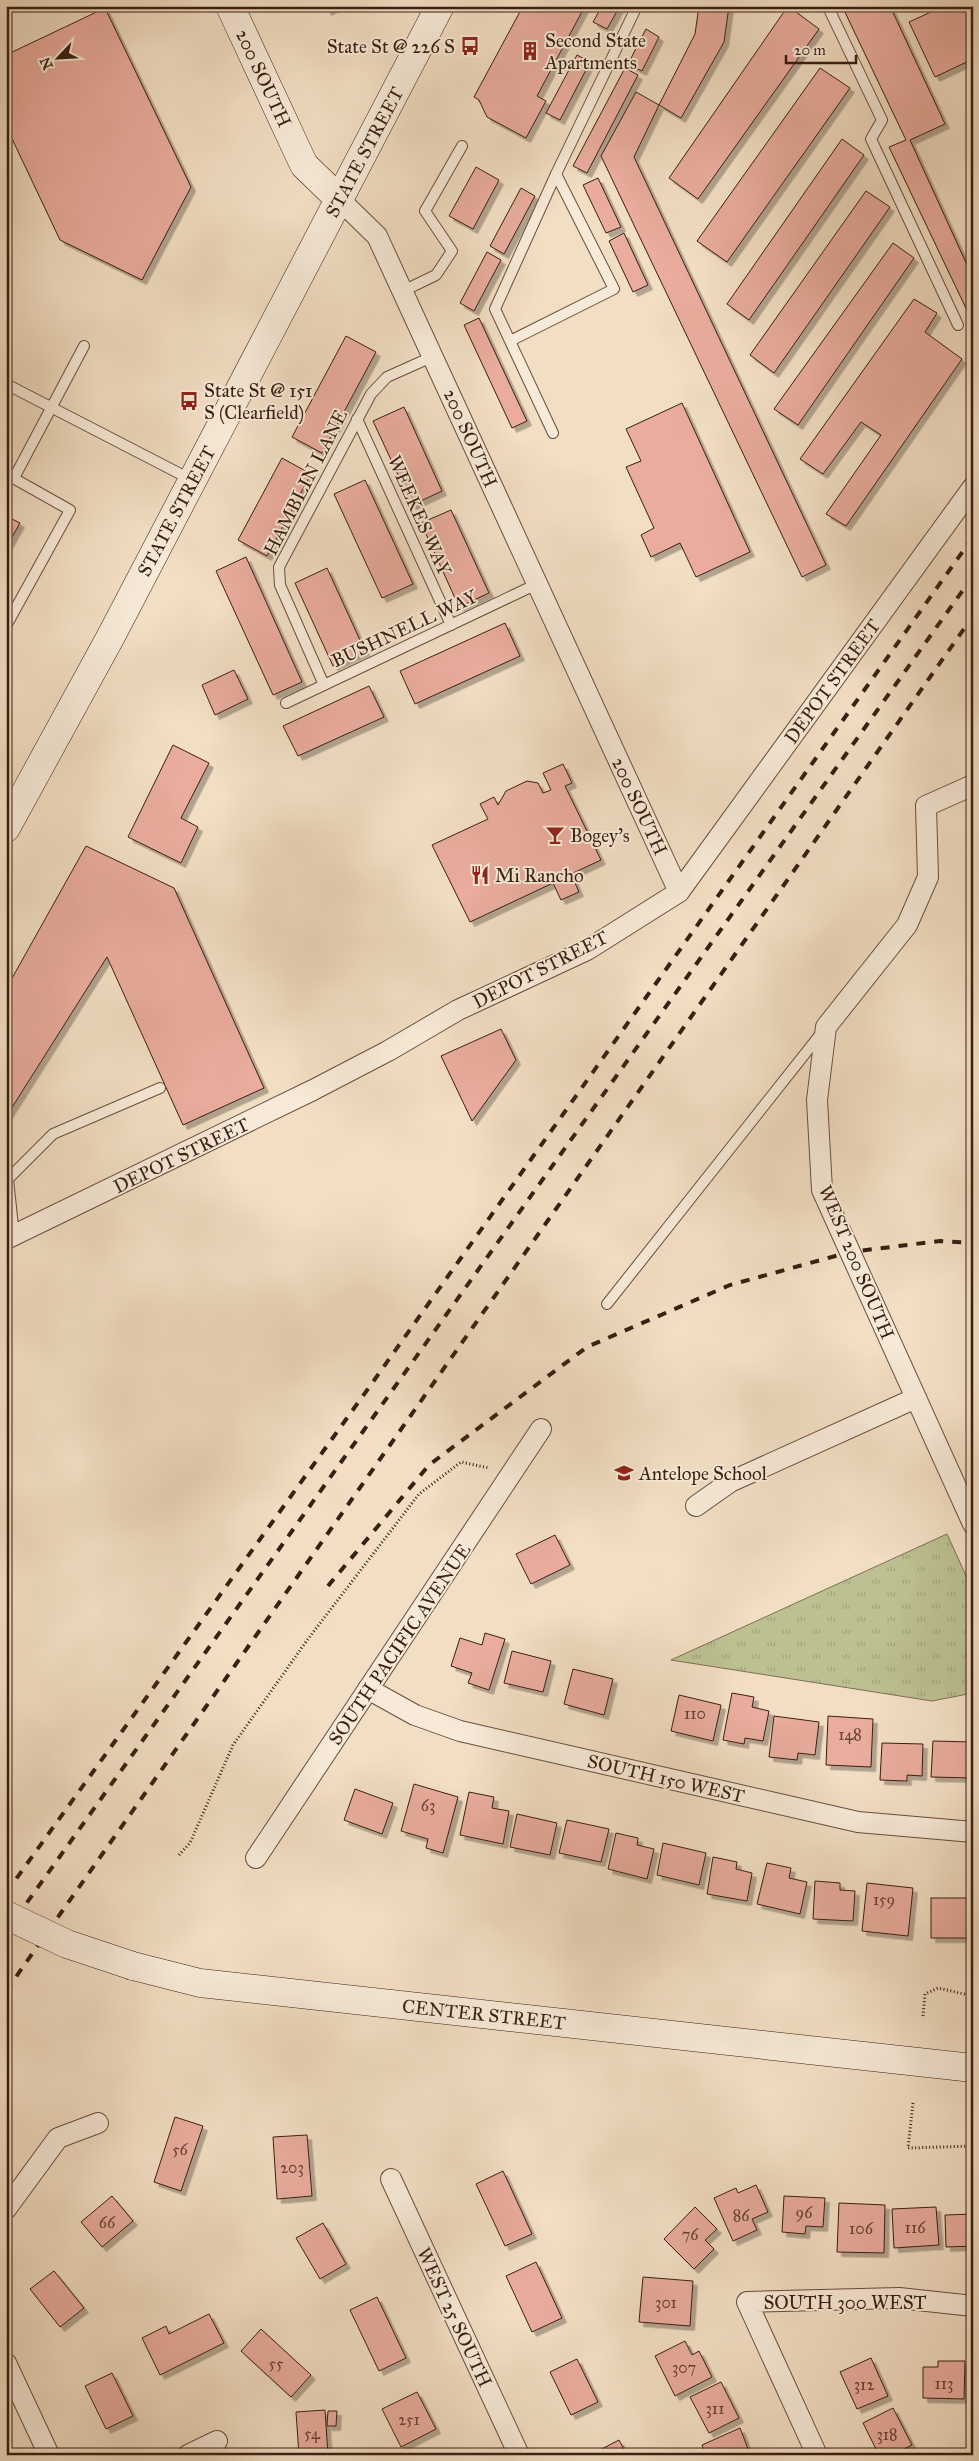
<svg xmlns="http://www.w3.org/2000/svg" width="979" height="2461" font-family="'IM FELL Great Primer',serif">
<defs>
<pattern id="park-tufts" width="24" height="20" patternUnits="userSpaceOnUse" patternTransform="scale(1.25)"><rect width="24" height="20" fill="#bdc192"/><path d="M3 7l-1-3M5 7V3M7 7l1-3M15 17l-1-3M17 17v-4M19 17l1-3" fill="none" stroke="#a3a57d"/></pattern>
<filter id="shadow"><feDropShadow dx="4.5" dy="4.5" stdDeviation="0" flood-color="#0004"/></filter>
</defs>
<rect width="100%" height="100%" fill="#f2dec3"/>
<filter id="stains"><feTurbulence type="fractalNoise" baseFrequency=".004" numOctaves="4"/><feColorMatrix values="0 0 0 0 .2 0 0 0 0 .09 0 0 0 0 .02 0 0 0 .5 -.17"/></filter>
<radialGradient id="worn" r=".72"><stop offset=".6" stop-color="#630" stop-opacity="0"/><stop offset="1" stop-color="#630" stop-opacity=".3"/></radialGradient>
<!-- park -->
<polygon fill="url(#park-tufts)" stroke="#7b7052" points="947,1534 968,1580 973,1597 973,1693 932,1701 671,1660"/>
<!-- building -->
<g fill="#e9ac9d" stroke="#391e12" filter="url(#shadow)">
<polygon points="325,6 336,6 327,11"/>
<polygon points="523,6 585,6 537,96 546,101 526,138 487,117 479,100 474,97"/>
<polygon points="602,6 620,6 607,29 593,22"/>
<polygon points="699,6 729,6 724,42 681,118 659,105 695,34"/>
<polygon points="788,6 819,29 698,199 669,178"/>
<polygon points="842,6 890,6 945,124 910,140 973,278 973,323 889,147 906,140"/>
<polygon points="944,6 973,6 973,59 935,77 909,22"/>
<polygon points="105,8 191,187 142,280 60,240 6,126 6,55"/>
<polygon points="646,29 659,37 642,71 628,64"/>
<polygon points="577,55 590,62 560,120 546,113"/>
<polygon points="625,68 638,75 587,173 573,166"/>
<polygon points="820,68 850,88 727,262 697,241"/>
<polygon points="636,92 659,105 634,157 826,565 802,577 601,156"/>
<polygon points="842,139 864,155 749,320 727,304"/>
<polygon points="476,167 499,180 473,229 449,216"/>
<polygon points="598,178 621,227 606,233 583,185"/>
<polygon points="521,188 535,196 504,254 490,246"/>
<polygon points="866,191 890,207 774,373 750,355"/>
<polygon points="624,233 648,285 633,292 609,241"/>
<polygon points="893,243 914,258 798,425 774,409"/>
<polygon points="487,252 501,260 474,311 460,303"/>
<polygon points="914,299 937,313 925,332 962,359 846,526 826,514 881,435 861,422 823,474 800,459"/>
<polygon points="479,318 527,421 512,428 464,325"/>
<polygon points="346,336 376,352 322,453 292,437"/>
<polygon points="682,403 750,552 696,577 680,543 651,557 641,535 654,528 626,467 641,461 626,429"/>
<polygon points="404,407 442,491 412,505 373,421"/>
<polygon points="282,458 311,474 267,556 238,540"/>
<polygon points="365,480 413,584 382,598 334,494"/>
<polygon points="451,510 489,593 459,607 421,523"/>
<polygon points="6,516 20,523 6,548"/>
<polygon points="246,557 302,682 273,695 216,571"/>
<polygon points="327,568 365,651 333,666 295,583"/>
<polygon points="505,623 520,656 415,704 400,671"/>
<polygon points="234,670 248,699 215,715 202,685"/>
<polygon points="369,686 384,717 298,756 283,726"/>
<polygon points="173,745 209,763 181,818 198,827 181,863 128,837"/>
<polygon points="563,764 572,783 565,786 601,860 571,874 579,892 561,900 553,883 470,922 432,845 488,819 480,804 494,797 498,805 506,791 527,781 538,783 543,793 551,790 543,773"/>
<polygon points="86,846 174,888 264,1088 183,1125 107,957 6,1117 6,989"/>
<polygon points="501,1029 516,1060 472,1121 441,1056"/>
<polygon points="555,1535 570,1565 531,1584 516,1554"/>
<polygon points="485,1633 505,1639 489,1690 468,1683 472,1673 451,1666 460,1638 482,1645"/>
<polygon points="512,1651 551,1661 543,1692 504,1683"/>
<polygon points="573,1669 613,1679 604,1715 564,1704"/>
<polygon points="732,1693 754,1697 752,1707 769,1711 763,1741 745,1738 744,1744 723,1740"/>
<polygon points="679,1695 721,1705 713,1741 671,1731"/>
<polygon points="774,1716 819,1722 815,1755 798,1753 797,1760 769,1757"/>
<polygon points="828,1716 873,1719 871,1767 826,1765"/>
<polygon points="933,1741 973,1742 973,1778 931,1777"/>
<polygon points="882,1743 923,1744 922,1776 907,1775 907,1781 880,1780"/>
<polygon points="414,1784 458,1797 443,1853 426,1848 428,1839 401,1831"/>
<polygon points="355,1789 393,1803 382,1834 344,1820"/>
<polygon points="469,1792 494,1797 492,1808 509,1811 503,1844 460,1835"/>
<polygon points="517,1814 557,1823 550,1855 510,1847"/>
<polygon points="567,1820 609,1829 601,1862 559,1853"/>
<polygon points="616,1833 638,1838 637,1845 654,1849 647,1879 608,1869"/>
<polygon points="663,1843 706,1853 699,1885 657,1875"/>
<polygon points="713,1857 737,1862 736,1869 752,1873 747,1901 707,1894"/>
<polygon points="767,1863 791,1868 789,1878 807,1882 800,1914 757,1904"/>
<polygon points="815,1881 840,1883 840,1890 855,1891 853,1921 813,1919"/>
<polygon points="867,1883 913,1888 908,1936 862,1931"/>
<rect x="931" y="1898" width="42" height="40"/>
<polygon points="175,2117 203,2126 181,2191 154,2182"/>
<polygon points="307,2135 312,2196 277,2199 273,2137"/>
<polygon points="503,2171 532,2234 505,2246 476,2184"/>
<polygon points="756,2185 768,2212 752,2219 757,2230 733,2241 714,2198 736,2188 738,2193"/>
<polygon points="112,2196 133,2221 102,2247 81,2222"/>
<polygon points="784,2196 825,2198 823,2227 806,2226 805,2234 782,2232"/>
<polygon points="839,2203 885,2205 884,2253 837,2252"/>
<polygon points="695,2207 717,2229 705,2240 714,2249 694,2269 664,2239"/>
<polygon points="936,2207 939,2245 894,2248 892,2209"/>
<polygon points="973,2214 973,2246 946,2247 945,2215"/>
<polygon points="323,2223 346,2264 320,2279 296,2238"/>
<polygon points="536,2262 562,2318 532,2332 506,2276"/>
<polygon points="54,2271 84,2308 60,2327 30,2289"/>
<polygon points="643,2277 693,2281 690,2326 639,2322"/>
<polygon points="377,2297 406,2358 379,2371 350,2310"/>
<polygon points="209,2314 224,2343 160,2375 142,2338 166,2326 169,2334"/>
<polygon points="261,2329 311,2375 291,2397 241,2351"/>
<polygon points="685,2341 692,2355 699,2351 712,2377 675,2396 655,2356"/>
<polygon points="871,2358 888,2396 857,2409 840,2372"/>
<polygon points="577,2359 598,2402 571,2415 550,2372"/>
<polygon points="938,2361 965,2361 964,2399 923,2398 923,2367 938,2367"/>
<polygon points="112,2373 133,2416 106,2429 85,2386"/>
<polygon points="721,2382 739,2418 709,2433 690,2397"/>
<polygon points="417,2392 436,2429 401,2447 382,2409"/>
<polygon points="893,2408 912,2445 892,2455 879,2455 863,2423"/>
<polygon points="325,2410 328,2455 299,2455 296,2412"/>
<polygon points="328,2411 337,2411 336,2426 327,2426"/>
<polygon points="740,2428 750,2454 706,2455 702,2445"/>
<polygon points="619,2440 627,2455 590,2455"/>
</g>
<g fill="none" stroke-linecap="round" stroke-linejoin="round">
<!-- lane casing -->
<g stroke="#674e3e" stroke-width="12">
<g id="lane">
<polyline points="825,6 829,9 882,120 871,139 958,325"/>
<polyline points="556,174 637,6"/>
<polyline points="403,291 436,275 452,251 425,211 462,146"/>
<polyline points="510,341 614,289 556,174 495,309 553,433"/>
<polyline points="6,384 192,480"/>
<polyline points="357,419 451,625"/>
<polyline points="6,474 70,510 6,626"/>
<polyline points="14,478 84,346"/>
<polyline points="324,685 280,585 279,567 371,394 387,377 434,356"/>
<polyline points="286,703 537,584"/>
<polyline points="14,1236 8,1179 53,1134 160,1088"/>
<polyline points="607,1304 823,1031"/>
</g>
</g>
<!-- street casing -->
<g stroke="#674e3e" stroke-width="22">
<g id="street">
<polyline points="339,199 377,236 679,892"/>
<polyline points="973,785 926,806 928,877 907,925 826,1027 817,1100 822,1190 973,1524"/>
<polyline points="6,1239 313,1090 388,1051 458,1010 587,950 679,892 973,487"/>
<polyline points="696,1506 730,1482 916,1398"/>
<polyline points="368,1689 415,1715 460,1731 858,1822 973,1832"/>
<polyline points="256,1858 541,1429"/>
<polyline points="391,2179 519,2455"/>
<polyline points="6,2209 58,2138 98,2123"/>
<polyline points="6,2363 49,2455"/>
<polyline points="188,2455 217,2441"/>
<polyline points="817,2455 747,2302 899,2298 973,2306"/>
</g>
</g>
<!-- secondary casing -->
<g stroke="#391e12" stroke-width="29">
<g id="secondary">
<polyline points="230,6 304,165 339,199"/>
<polyline points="6,828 110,638 440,6"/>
<polyline points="133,1966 200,1983 973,2068"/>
</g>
</g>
<!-- path -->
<g stroke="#391e12" stroke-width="3" stroke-dasharray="1 2.5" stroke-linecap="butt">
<polyline points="179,1855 190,1843 233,1745 308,1639 419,1494 461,1462 489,1468"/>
<polyline points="923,2016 925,1994 938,1988 973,1996"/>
<polyline points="913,2103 908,2148 973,2146"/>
</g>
<!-- lane -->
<use href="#lane" stroke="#f7ead8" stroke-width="10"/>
<!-- street -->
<use href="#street" stroke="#f7ead8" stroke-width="20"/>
<!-- secondary -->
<use href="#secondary" stroke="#f7ead8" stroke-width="28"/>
<!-- rail -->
<g stroke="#391e12" stroke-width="4" stroke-dasharray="9 9" stroke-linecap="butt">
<polyline points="973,793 973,871"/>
<polyline points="328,1586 429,1465 587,1347 730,1285 850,1252 940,1241 973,1243"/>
<polyline points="6,1893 370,1386 973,537"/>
<polyline points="6,1932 973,576"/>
<polyline points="6,1991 973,616"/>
</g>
<!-- secondary-bridge casing -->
<g stroke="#391e12" stroke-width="29" stroke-linecap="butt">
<polyline id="secondary-bridge" points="6,1915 67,1944 133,1966"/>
</g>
<!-- secondary-bridge -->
<use href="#secondary-bridge" stroke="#f7ead8" stroke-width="28"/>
</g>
<!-- icons -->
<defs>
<g id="bus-bare" transform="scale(1.5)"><path d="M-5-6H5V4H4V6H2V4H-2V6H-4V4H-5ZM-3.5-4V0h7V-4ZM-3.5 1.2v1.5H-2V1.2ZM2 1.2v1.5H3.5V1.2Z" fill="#8f2418" stroke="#f7ead8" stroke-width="2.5" paint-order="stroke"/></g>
<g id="building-bare" transform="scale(1.5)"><path d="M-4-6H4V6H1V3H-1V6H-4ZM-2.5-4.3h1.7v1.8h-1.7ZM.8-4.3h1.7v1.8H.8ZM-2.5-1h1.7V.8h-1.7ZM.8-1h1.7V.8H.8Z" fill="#8f2418" stroke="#f7ead8" stroke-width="2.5" paint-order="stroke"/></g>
<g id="bar-bare" transform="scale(1.5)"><path d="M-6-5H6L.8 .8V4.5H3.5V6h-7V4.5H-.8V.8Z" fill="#8f2418" stroke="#f7ead8" stroke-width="2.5" paint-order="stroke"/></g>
<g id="restaurant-bare" transform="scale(1.5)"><path d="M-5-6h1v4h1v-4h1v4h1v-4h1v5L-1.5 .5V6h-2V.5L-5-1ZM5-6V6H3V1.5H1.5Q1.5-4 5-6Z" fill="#8f2418" stroke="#f7ead8" stroke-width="2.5" paint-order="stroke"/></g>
<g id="school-bare" transform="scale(1.5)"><path d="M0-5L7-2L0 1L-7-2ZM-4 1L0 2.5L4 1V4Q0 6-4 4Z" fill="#8f2418" stroke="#f7ead8" stroke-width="2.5" paint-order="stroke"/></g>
</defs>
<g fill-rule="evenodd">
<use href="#bus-bare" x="470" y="46"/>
<use href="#building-bare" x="530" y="51"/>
<use href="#bus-bare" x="189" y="401"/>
<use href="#bar-bare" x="555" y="835"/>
<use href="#restaurant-bare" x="480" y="875"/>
<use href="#school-bare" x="624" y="1473"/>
</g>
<g text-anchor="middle" stroke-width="4" stroke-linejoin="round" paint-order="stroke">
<!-- number labels -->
<g font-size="16" fill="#654235">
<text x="695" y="1719">110</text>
<text x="850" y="1740">148</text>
<text x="428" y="1811">63</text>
<text x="884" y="1905">159</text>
<text x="180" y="2155">56</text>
<text x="292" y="2173">203</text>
<text x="804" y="2218">96</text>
<text x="741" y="2221">86</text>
<text x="107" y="2228">66</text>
<text x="915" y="2233">116</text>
<text x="861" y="2234">106</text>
<text x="690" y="2240">76</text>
<text x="666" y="2308">301</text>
<text x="276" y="2369">55</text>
<text x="684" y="2373">307</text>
<text x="944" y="2389">113</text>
<text x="864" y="2390">312</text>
<text x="715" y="2414">311</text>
<text x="409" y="2425">251</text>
<text x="312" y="2439">54</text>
<text x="887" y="2440">318</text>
</g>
<!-- poi labels -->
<g font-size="19" fill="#391e12" stroke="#f7ead8" text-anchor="start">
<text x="545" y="47">Second State<tspan x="545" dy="22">Apartments</tspan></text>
<text x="455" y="53" text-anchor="end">State St @ 226 S</text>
<text x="204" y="397">State St @ 151<tspan x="204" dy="22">S (Clearfield)</tspan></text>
<text x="570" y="842">Bogey's</text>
<text x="495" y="882">Mi Rancho</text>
<text x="639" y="1480">Antelope School</text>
</g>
<!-- street labels -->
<g font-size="19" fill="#391e12" stroke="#f7ead8">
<text transform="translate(264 78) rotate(65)" y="7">200 SOUTH</text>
<text transform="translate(364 152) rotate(-62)" y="7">STATE STREET</text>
<text transform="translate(471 438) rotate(66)" y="7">200 SOUTH</text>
<text transform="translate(305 482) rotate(-63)" y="7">HAMBLIN LANE</text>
<text transform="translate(176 511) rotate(-62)" y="7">STATE STREET</text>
<text transform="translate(420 515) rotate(66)" y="7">WEEKES WAY</text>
<text transform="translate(404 628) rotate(-25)" y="7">BUSHNELL WAY</text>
<text transform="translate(832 681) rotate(-54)" y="7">DEPOT STREET</text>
<text transform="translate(640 806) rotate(65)" y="7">200 SOUTH</text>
<text transform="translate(540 969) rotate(-27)" y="7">DEPOT STREET</text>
<text transform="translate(181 1155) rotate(-26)" y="7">DEPOT STREET</text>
<text transform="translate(857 1262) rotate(67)" y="7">WEST 200 SOUTH</text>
<text transform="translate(399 1644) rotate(-56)" y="7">SOUTH PACIFIC AVENUE</text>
<text transform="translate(666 1778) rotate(13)" y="7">SOUTH 150 WEST</text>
<text transform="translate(484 2014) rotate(6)" y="7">CENTER STREET</text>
<text x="845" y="2309">SOUTH 300 WEST</text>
<text transform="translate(455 2317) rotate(65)" y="7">WEST 25 SOUTH</text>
</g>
</g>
<!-- margin -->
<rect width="979" height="2461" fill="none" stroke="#f2dec3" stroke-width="25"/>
<rect x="8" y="8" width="964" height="2446" fill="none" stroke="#391e12" stroke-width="2.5"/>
<rect x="12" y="12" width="954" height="2436" fill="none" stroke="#391e12"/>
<!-- north arrow -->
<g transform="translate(58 58) rotate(245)" stroke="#f7ead8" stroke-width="4" paint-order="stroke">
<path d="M0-4L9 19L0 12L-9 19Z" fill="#391e12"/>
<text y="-8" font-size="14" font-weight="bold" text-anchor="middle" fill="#391e12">N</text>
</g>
<!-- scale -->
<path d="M786 55v8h70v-8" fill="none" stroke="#391e12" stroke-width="2.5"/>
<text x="794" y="55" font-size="15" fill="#391e12" stroke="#f7ead8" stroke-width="4" paint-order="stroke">20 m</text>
<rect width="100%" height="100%" filter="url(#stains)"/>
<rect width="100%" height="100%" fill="url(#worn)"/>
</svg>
